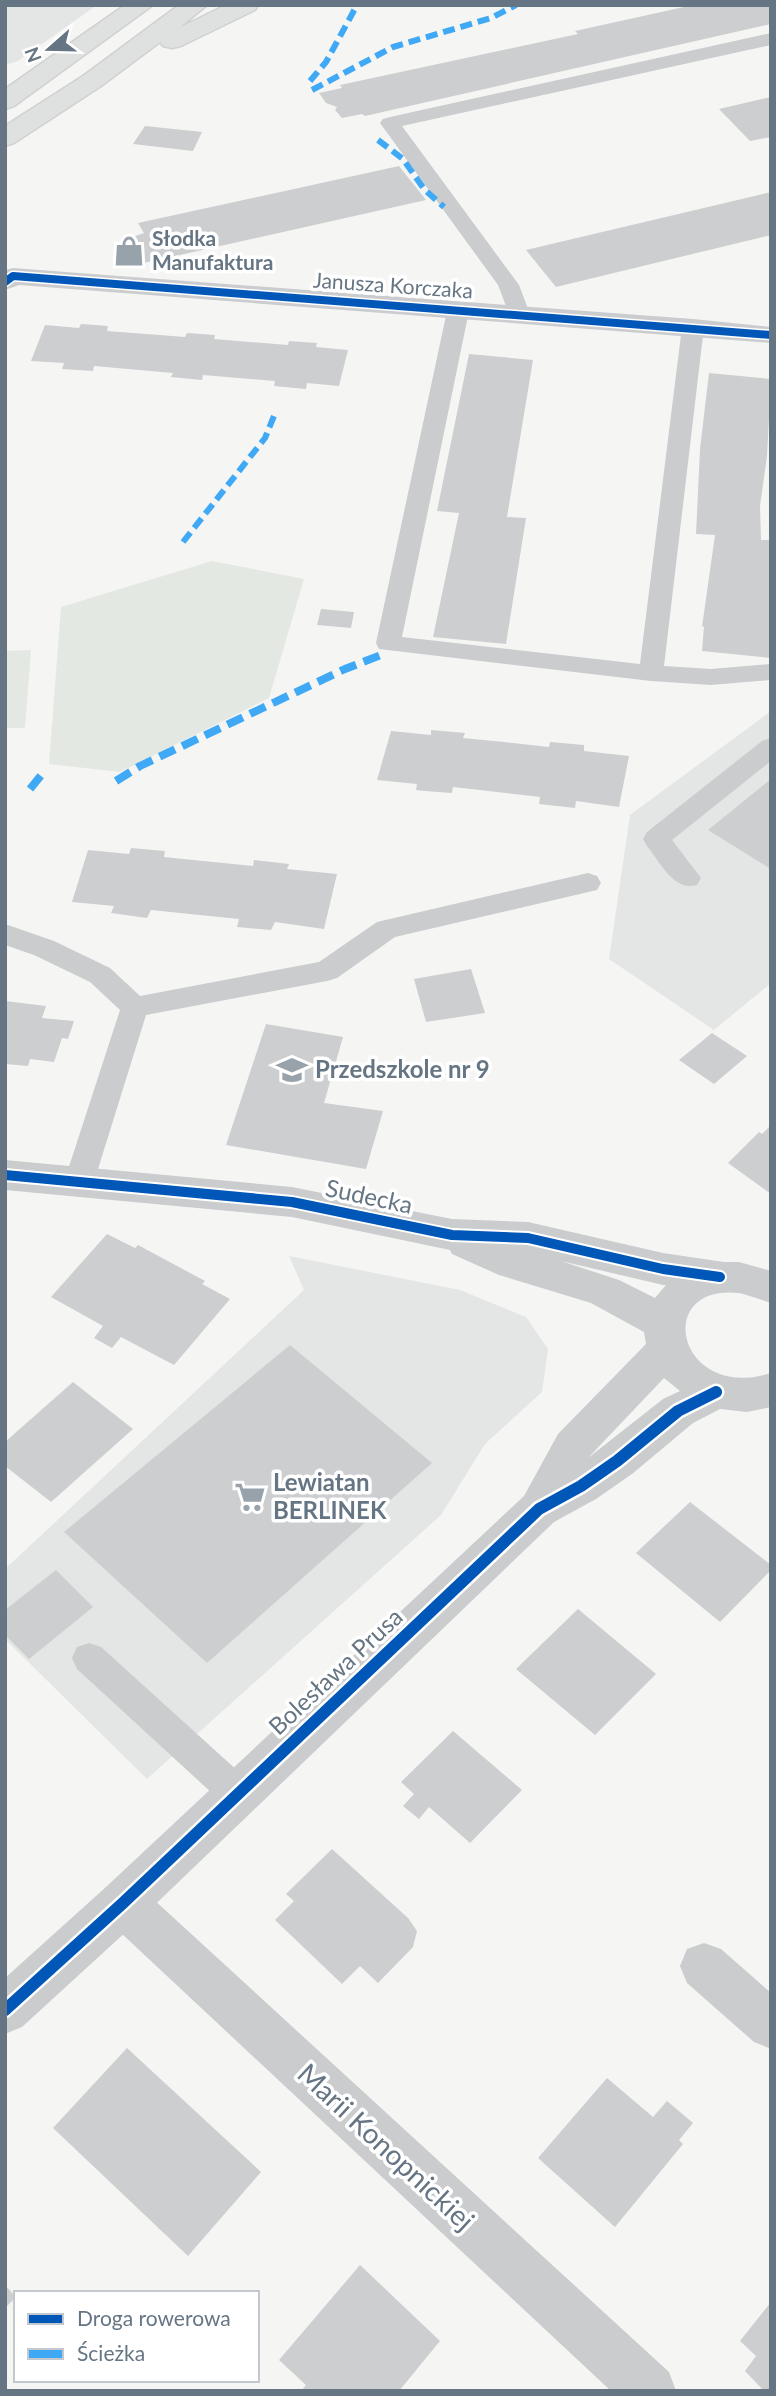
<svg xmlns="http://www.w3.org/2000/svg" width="776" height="2396" font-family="Lato,sans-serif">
<rect width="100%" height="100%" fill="#f5f5f4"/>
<!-- built -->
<g fill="#e4e5e5">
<polygon points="5,5 97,5 18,61 5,65"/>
<polygon points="771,711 771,983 714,1030 609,959 630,815"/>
<polygon points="289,1256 460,1290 526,1317 548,1349 542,1392 485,1444 441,1515 147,1779 5,1639 5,1569 304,1290"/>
</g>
<!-- green -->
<g fill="#e4e8e2">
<polygon points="212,561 304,579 269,698 120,772 49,764 61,607"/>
<polygon points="31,650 25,728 5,728 5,651"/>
</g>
<!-- building -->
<g fill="#cdcecf">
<polygon points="693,5 771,5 771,24 365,116 362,114 342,118 335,110 337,107 326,103 319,93 342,88 340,85 578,34 575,31"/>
<polygon points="771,97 771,137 750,141 719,109"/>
<polygon points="145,126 202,132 193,151 133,144"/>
<polygon points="399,166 426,200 135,265 121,241 144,233 138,223"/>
<polygon points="771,192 771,235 556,287 526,250"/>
<polygon points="81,324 108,326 107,331 185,337 187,333 215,335 214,339 288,345 289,341 317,343 316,347 348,350 339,386 307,383 306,389 274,386 275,381 203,375 202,380 171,377 173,373 94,366 93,371 62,369 64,363 31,361 45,325 79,328"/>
<polygon points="469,354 533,360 507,517 526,518 506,644 433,637 459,513 437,511"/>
<polygon points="709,373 771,379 767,456 760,506 761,540 771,540 771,658 702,651 704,626 702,627 715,535 696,534 700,449"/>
<polygon points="321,609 354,612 351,628 317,625"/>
<polygon points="431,730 465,733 463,738 504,742 549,747 550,742 584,745 584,751 629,756 619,807 576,801 575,808 539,804 540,797 453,787 452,793 425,791 416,790 417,784 377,780 391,731 431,735"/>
<polygon points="771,779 771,869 708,830"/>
<polygon points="131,848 165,851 164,857 253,866 254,860 289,864 287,869 337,874 324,929 275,922 271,930 237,927 239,919 151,910 147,918 111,913 114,906 72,902 88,850 129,854"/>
<polygon points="471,969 485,1013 426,1022 414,979"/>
<polygon points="5,1001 46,1006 42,1018 74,1021 68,1039 62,1038 54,1062 30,1059 28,1066 5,1064"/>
<polygon points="266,1024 343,1037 324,1103 383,1111 366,1169 226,1145"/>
<polygon points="712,1033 747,1056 714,1084 679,1060"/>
<polygon points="771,1125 771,1194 728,1163 759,1132 762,1134"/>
<polygon points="107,1234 135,1248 138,1245 205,1281 202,1284 230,1299 174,1365 121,1337 112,1348 94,1338 103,1326 51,1297"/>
<polygon points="290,1345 432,1463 207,1663 64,1532"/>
<polygon points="73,1382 133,1429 51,1502 5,1466 5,1442"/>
<polygon points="690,1502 771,1565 771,1570 720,1622 636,1553"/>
<polygon points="56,1570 93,1607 29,1659 5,1635 5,1610"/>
<polygon points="578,1609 656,1674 595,1735 516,1669"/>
<polygon points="453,1731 522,1790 470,1843 429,1807 419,1819 403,1806 414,1794 401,1782"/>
<polygon points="332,1849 408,1918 417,1931 413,1947 378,1983 360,1966 342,1984 275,1920 294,1901 286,1894"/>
<polygon points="127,2048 261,2172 188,2256 53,2128"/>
<polygon points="607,2078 653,2117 667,2101 693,2123 679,2140 683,2144 615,2227 538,2158"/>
<polygon points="360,2265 440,2341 399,2391 301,2391 306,2385 279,2360"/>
<polygon points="5,2285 16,2297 5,2308"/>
<polygon points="771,2302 771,2391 764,2391 745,2371 756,2356 740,2341"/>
</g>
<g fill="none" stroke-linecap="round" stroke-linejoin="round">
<!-- secondary casing -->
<g stroke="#d1d1d2" stroke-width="3">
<g id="secondary">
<polygon points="125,5 153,5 14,106 5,109 5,89"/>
<polygon points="179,5 207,5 179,28 226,5 258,5 255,10 181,46 172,48 163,46 160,42 101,86 14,143 5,146 5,126 83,76"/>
</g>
</g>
<!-- service -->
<g fill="#cacccd" fill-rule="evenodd">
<polygon points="771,33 771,45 402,126 519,285 530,314 527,319 511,319 498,285 380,123 383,119 390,117"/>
<polygon points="458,305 466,306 469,311 402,637 640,664 682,327 685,322 701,322 704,327 664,666 711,669 771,664 771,680 711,685 651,681 379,649 376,643 447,311 450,306"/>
<path d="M771,738V761L672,840L701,878L697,885C674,892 660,862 647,846L643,839L647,832L762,741Z"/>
<polygon points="588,873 597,876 601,883 597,890 395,937 337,978 327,981 146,1015 94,1182 89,1190 79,1194 69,1190 64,1182 120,1010 90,982 34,955 5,945 5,924 54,941 110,968 140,996 319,962 377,922"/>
<polygon points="89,1643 101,1647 250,1782 256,1794 250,1806 238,1811 226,1806 77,1669 72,1658 77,1647"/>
</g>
<!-- minor -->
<g fill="#cacccd" fill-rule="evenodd">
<polygon points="13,268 693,319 771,327 771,343 19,285 5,290 5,270"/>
<polygon points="123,1880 140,1887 669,2372 676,2391 611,2391 106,1919 99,1903 106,1887"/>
<polygon points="704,1943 721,1949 771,1993 771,2049 754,2042 687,1983 680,1966 687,1949"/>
</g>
<!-- tertiary -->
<path fill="#cacccd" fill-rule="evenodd" d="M5,1160L292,1187L452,1219L528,1222L663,1253L724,1262H739L771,1271V1303C761,1300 749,1295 739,1293C652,1283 677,1403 771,1373V1407L747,1412L720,1409L693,1423L632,1474L596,1499L554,1522L140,1919L22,2027L5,2034V1978L106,1887L524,1496L558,1434L646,1344L644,1332L591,1303L499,1275L452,1254L450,1250L292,1217L5,1190ZM561,1261L663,1285H666L655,1298L619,1280ZM664,1378L680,1391L663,1399L588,1458Z"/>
<!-- secondary -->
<use href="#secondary" fill="#dfe0e0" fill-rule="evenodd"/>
<!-- quiet-far1 -->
<g stroke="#3fa9f5" stroke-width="6" stroke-dasharray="12 6" stroke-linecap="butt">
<polyline points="310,81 326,62 357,5"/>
<polyline points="312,90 393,47 491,18 516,5"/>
<polyline points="378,140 403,159 424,189 444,207"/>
<polyline points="183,542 265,438 274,416"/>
</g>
<!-- quiet -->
<g stroke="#3fa9f5" stroke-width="8" stroke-dasharray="17 8" stroke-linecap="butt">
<polyline points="116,781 140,766 345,669 381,655"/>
<polyline points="30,789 43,773"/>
</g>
<!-- cycleway-far2 casing -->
<g stroke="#fff" stroke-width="11">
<polyline id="cycleway-far2" points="5,282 13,276 771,335"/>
</g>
<!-- cycleway-far1 casing -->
<g stroke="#fff" stroke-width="14">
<polyline id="cycleway-far1" points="5,1175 292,1202 452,1235 528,1238 663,1269 720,1277"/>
</g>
<!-- cycleway casing -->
<g stroke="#fff" stroke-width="17">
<polyline id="cycleway" points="5,2010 123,1903 539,1509 581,1486 617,1461 678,1411 716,1392"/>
</g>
<!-- cycleway-far2 -->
<use href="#cycleway-far2" stroke="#0057b8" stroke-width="8"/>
<!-- cycleway-far1 -->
<use href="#cycleway-far1" stroke="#0057b8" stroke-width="10"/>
<!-- cycleway -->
<use href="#cycleway" stroke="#0057b8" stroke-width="12"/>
</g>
<!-- icons -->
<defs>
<g id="shop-bare" transform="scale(2.415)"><path d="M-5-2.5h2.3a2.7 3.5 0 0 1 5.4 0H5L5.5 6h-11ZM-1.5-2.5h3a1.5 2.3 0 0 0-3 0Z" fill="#98a2ab" stroke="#fff" stroke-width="2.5" paint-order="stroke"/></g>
<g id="school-bare" transform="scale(2.415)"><path d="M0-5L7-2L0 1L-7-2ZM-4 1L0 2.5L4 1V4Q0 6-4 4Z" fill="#98a2ab" stroke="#fff" stroke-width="2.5" paint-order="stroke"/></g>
<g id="supermarket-bare" transform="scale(2.415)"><path d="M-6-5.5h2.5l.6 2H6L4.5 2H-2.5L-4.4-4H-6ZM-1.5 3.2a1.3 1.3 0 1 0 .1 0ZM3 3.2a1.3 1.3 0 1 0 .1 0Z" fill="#98a2ab" stroke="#fff" stroke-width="2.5" paint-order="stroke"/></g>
</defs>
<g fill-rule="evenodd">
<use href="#shop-bare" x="129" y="251"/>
<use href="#school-bare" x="292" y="1070"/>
<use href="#supermarket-bare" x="250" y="1497"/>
</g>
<g text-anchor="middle" stroke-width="7" stroke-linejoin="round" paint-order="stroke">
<!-- far-poi labels -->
<g font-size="21" font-weight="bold" fill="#667583" stroke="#fff" text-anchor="start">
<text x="152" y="246">Słodka<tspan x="152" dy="24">Manufaktura</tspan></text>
</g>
<!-- far-street labels -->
<g font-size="21" fill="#667583" stroke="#fff">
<text transform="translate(393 286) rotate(4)" y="7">Janusza Korczaka</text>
</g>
<!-- poi labels -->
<g font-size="24" font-weight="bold" fill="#667583" stroke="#fff" text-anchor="start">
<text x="315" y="1078">Przedszkole nr 9</text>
<text x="273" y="1491">Lewiatan<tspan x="273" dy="28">BERLINEK</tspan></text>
</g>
<!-- street labels -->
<g font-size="24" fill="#667583" stroke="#fff">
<text transform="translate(369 1197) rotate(12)" y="8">Sudecka</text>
<text transform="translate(336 1672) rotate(-43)" y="8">Bolesława Prusa</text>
</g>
<!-- near-street labels -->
<g font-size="28" fill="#667583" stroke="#fff">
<text transform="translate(386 2147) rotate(43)" y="10">Marii Konopnickiej</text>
</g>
</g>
<!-- border -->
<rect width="776" height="2396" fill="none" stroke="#667583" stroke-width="14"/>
<!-- legend -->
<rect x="14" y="2291" width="245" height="91" fill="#ffffff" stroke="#c2c8cd" stroke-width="2"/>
<rect x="28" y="2314" width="35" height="10" fill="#0057b8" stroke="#c2c8cd" stroke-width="2"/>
<text x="77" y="2326" font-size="21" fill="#667583">Droga rowerowa</text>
<rect x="28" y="2349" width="35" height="10" fill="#3fa9f5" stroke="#c2c8cd" stroke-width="2"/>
<text x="77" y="2361" font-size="21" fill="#667583">Ścieżka</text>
<!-- north arrow -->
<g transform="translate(49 49) rotate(250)" stroke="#ffffff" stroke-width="5" paint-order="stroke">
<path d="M0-5L12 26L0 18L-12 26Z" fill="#667583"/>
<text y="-10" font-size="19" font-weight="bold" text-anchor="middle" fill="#667583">N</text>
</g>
</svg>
